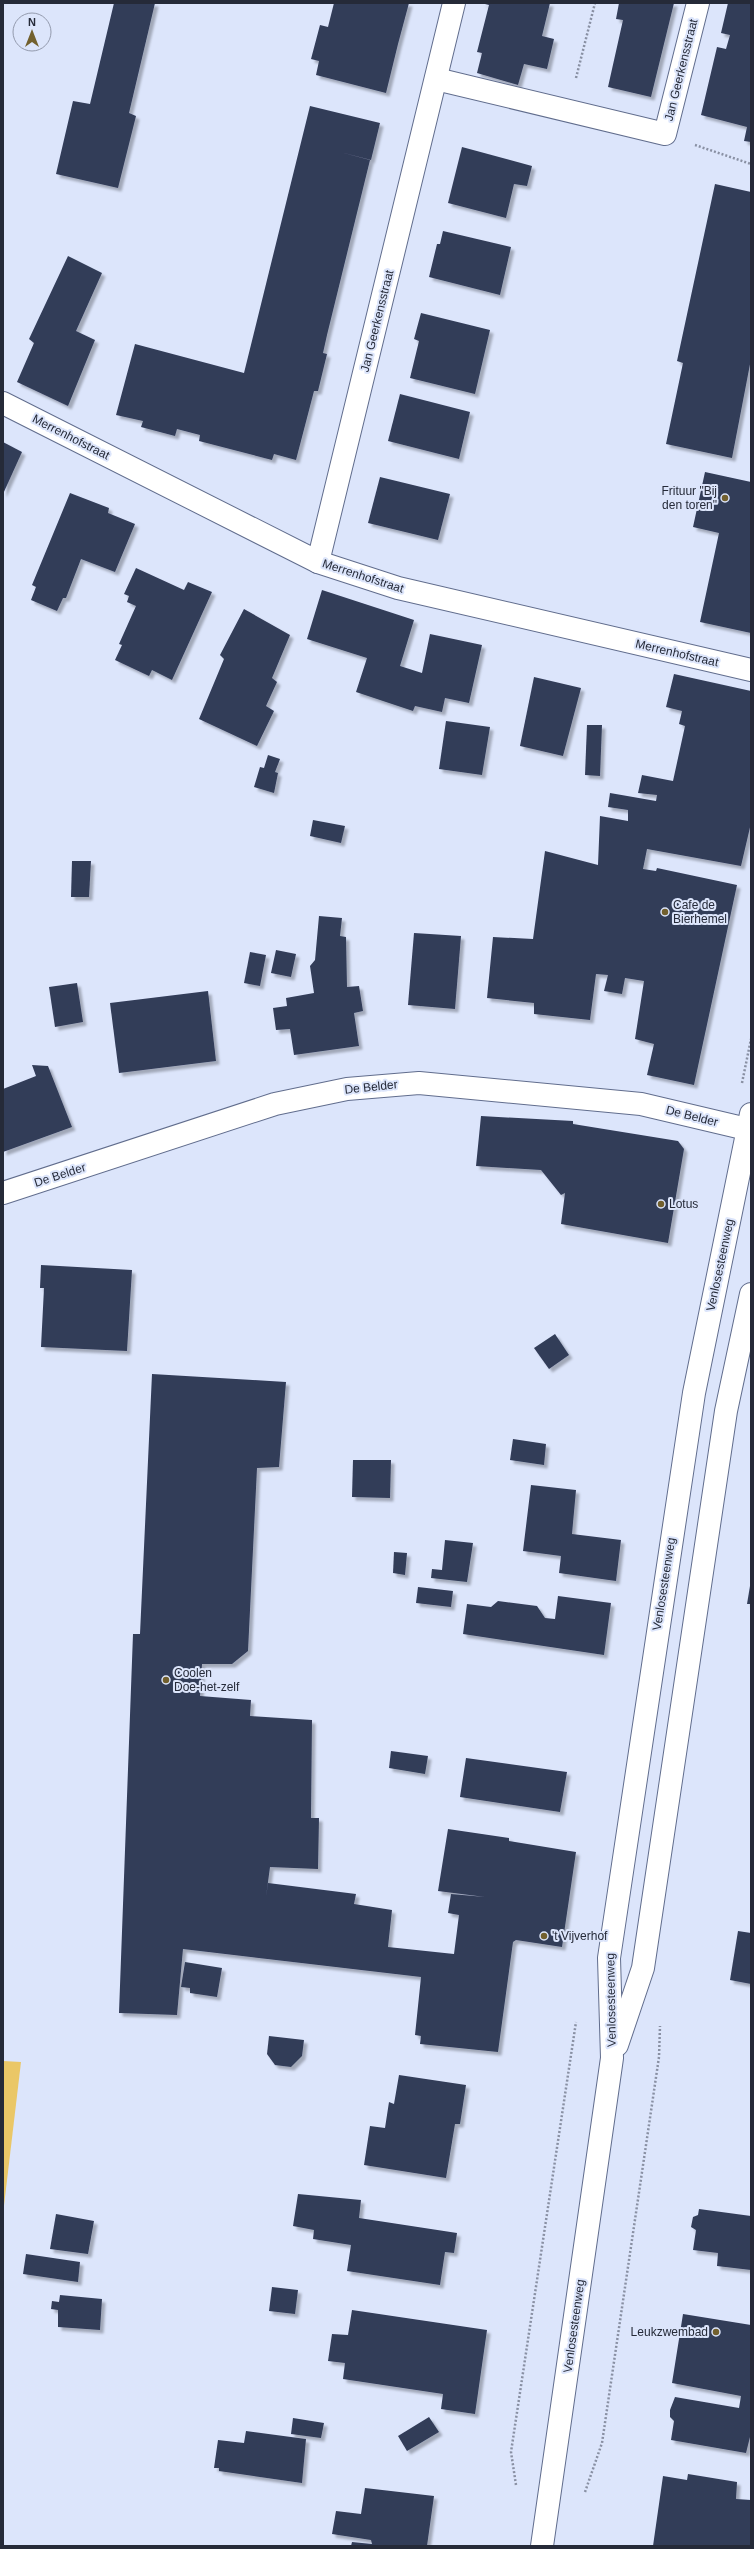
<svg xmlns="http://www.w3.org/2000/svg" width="754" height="2549" font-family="Helvetica,sans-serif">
<defs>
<filter id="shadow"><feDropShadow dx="3.5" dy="3.5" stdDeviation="1" flood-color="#0004"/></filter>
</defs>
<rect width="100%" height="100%" fill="#dce5fb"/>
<!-- green -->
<polygon fill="#eac767" points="3,2061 21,2062 3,2214"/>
<!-- building -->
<g fill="#323c59" filter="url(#shadow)">
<polygon points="114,3 155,3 129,113 136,116 118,188 56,174 73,101 90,104"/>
<polygon points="334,3 409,3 398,44 388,41 398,44 386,93 316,75 319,61 311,59 320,25 328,27"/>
<polygon points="481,3 550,3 542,36 554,39 547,69 524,64 518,85 477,73 482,53 477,52 489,5"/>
<polygon points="619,3 674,3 651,97 608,87 623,20 616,19"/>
<polygon points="728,3 751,3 751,142 744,141 747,127 701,115 717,47 726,49 730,35 721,33"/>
<polygon points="310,106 380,123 371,160 340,152 370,160 327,335 323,353 327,354 318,391 314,391 296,460 274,454 272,460 199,441 200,435 177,429 175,436 141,427 143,421 116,415 135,344 244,373"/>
<polygon points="462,147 532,166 527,186 514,184 506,218 448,203"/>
<polygon points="715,184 751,192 751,359 732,458 666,444 683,363 677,361"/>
<polygon points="443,231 511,247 500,295 429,277 437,244 440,244"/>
<polygon points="68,256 102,273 76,331 95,340 68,406 17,382 34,343 29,339"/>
<polygon points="421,313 490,330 475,394 410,378 419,341 414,339"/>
<polygon points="400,394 470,412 459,459 388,441"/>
<polygon points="3,442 22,452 3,494"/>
<polygon points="705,472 751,482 751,633 700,622 719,533 693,527"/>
<polygon points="380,477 450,494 438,540 368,523"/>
<polygon points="70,493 109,508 108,513 135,524 115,572 81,559 66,598 63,598 57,611 31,600 36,587 32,585"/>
<polygon points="136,568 184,590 188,582 212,592 172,680 152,670 149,676 115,660 122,645 119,644 136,606 127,602 129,596 124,594"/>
<polygon points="322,590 414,620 400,666 422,673 430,634 482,645 469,703 445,698 442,712 415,706 413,711 356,692 367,658 307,639"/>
<polygon points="244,609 290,635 272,678 277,682 266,706 274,711 257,746 199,719 224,659 220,655"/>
<polygon points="674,674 751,691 751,823 741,866 647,849 643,869 656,871 657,868 737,885 694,1085 647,1075 654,1044 635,1039 644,981 625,978 622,994 604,991 608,975 596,974 590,1020 534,1014 534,1003 487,998 493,937 533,939 545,851 598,865 600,816 628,821 628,810 608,807 610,793 656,801 657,795 638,793 642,775 673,781 685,726 679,724 682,711 666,707"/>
<polygon points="534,677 581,688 563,756 520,746"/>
<polygon points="446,721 490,727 482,775 439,769"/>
<polygon points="587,725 602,725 600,776 585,775"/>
<polygon points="268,755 280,759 275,772 278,773 274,793 254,787 260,767 264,768"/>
<polygon points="313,820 345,826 341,843 310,836"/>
<polygon points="72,861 91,861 89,897 71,897"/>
<polygon points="319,916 342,918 340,936 346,937 347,987 359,986 363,1011 354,1013 359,1046 294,1055 290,1029 276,1030 273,1008 287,1006 286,998 314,993 310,966 315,960"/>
<polygon points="414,933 461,936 455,1009 408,1005"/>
<polygon points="276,950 296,954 291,977 271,973"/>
<polygon points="250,952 266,955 260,986 244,983"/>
<polygon points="77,983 83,1022 55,1027 49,987"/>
<polygon points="208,991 216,1061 119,1073 110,1003"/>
<polygon points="32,1065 48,1066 72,1127 3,1152 3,1089 36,1076"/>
<polygon points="481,1116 573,1121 573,1124 678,1141 684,1149 668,1243 561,1224 565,1193 561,1195 541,1170 476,1166"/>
<polygon points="41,1265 132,1270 127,1351 41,1347 44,1288 40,1288"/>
<polygon points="555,1334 569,1355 549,1369 534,1348"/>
<polygon points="152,1374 286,1382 279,1467 257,1468 248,1651 232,1664 202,1664 200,1696 251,1700 250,1716 312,1720 311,1818 319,1818 318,1869 270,1867 266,1897 268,1883 356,1894 354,1904 392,1910 388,1947 454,1954 459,1915 448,1913 451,1894 485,1897 438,1891 448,1829 509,1838 509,1841 576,1852 562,1947 516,1940 513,1942 498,2052 420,2044 421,2036 415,2035 421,1977 183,1949 177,2015 119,2013 133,1634 140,1634"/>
<polygon points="513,1439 546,1444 544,1465 510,1460"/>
<polygon points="353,1460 391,1460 390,1498 352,1497"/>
<polygon points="531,1485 576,1490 572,1534 621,1540 616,1581 559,1573 561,1556 523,1551"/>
<polygon points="445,1540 473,1543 467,1582 431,1578 432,1569 442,1570"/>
<polygon points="394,1552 407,1553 405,1575 393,1573"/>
<polygon points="750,1586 751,1586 751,1604 747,1604"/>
<polygon points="418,1587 453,1591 451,1607 416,1603"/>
<polygon points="558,1596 611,1603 604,1655 463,1634 467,1604 491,1607 498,1601 537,1606 545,1618 555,1619"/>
<polygon points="391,1751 428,1756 425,1774 389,1768"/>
<polygon points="466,1758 567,1772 560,1812 460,1797"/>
<polygon points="738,1931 751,1933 751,1984 730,1980"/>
<polygon points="185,1962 222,1968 217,1997 190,1993 190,1988 181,1987"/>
<polygon points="269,2036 304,2040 302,2056 291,2067 275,2065 267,2054"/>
<polygon points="399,2075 466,2085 460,2124 455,2124 446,2178 364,2165 370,2126 385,2128 389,2102 394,2104"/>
<polygon points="298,2194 361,2200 359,2218 457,2233 454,2253 445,2252 440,2285 347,2271 351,2245 313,2239 314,2230 293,2226"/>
<polygon points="699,2209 751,2216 751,2270 717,2266 718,2253 693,2250 696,2230 691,2227 693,2217 698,2215"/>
<polygon points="56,2214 94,2221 88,2254 50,2249"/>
<polygon points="26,2254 80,2262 78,2282 23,2274"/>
<polygon points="272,2287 298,2290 295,2314 269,2311"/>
<polygon points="60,2295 102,2299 100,2330 58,2327 58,2310 51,2309 52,2301 59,2302"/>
<polygon points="352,2310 487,2330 475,2414 441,2409 443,2394 343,2379 345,2363 328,2361 332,2334 348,2335"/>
<polygon points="683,2314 751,2325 751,2433 746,2453 671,2440 674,2421 670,2417 670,2410 675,2397 739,2408 741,2396 672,2383"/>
<polygon points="429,2417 439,2432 407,2451 398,2436"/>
<polygon points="293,2418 324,2423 321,2438 291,2434"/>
<polygon points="246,2431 306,2439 302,2483 219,2471 219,2468 214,2468 218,2440 244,2443"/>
<polygon points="688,2474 737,2482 736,2499 751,2500 751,2546 653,2546 663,2476 687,2480"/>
<polygon points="365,2488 434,2496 427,2546 351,2546 352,2542 372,2544 371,2540 332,2534 336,2511 361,2514"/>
</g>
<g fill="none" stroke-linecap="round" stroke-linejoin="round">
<!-- minor casing -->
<g stroke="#616d8d" stroke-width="24">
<g id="minor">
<polyline points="436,79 665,134 698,3"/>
<polyline points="3,403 318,562 398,588 751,670"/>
<polyline points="318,562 454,3"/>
<polyline points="3,1193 275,1104 347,1089 419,1083 641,1104 751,1130"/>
</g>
</g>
<!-- primary casing -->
<g stroke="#616d8d" stroke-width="24">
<g id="primary">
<polyline points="617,2045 643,1968 726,1411 751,1294"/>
<polyline points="542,2546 612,2058 609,1958 694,1393 751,1114"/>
</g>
</g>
<!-- path -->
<g stroke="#8990a3" stroke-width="2.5" stroke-dasharray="2 2" stroke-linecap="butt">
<polyline points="576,78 595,3"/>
<polyline points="695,145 751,164"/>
<polyline points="742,1083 751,1039"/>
<polyline points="516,2485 511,2452 576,2022"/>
<polyline points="585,2492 602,2443 659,2057 660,2026"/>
</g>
<!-- minor -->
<use href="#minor" stroke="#fff" stroke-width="22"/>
<!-- primary -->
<use href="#primary" stroke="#fff" stroke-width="22"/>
</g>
<!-- markers -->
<g fill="#72602e" stroke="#dce5fb" stroke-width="1.5">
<circle cx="725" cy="498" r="4"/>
<circle cx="665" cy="912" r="4"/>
<circle cx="661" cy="1204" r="4"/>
<circle cx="166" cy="1680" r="4"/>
<circle cx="544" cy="1936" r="4"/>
<circle cx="716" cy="2332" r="4"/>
</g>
<g text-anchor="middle" stroke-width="4" stroke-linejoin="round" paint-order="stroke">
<!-- street labels -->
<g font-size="12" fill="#252a38" stroke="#dce5fb">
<text transform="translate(681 70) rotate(-76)" y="4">Jan Geerkensstraat</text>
<text transform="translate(377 321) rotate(-76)" y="4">Jan Geerkensstraat</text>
<text transform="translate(71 437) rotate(27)" y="4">Merrenhofstraat</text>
<text transform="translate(363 576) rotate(18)" y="4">Merrenhofstraat</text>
<text transform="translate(677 653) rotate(13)" y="4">Merrenhofstraat</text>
<text transform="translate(371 1087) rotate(-6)" y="4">De Belder</text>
<text transform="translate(692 1116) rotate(14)" y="4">De Belder</text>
<text transform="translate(60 1175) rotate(-18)" y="4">De Belder</text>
<text transform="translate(720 1265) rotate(-78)" y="4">Venlosesteenweg</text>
<text transform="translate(664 1584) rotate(-81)" y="4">Venlosesteenweg</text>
<text transform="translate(611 2000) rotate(-91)" y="4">Venlosesteenweg</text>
<text transform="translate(574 2326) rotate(-82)" y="4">Venlosesteenweg</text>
</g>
<!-- poi labels -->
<g font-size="12" fill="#252a38" stroke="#dce5fb" text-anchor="start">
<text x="717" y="495" text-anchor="end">Frituur "Bij<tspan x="717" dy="14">den toren"</tspan></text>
<text x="673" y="909">Cafe de<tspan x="673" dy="14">Bierhemel</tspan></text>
<text x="669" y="1208">Lotus</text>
<text x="174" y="1677">Coolen<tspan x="174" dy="14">Doe-het-zelf</tspan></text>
<text x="552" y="1940">'t Vijverhof</text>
<text x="708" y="2336" text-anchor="end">Leukzwembad</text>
</g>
</g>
<!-- border -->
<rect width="754" height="2549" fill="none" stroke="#252a38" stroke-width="8"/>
<!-- north arrow -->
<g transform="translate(32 32)"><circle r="19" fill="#dce5fb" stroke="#939aad"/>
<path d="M0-3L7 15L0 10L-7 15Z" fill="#72602e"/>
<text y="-6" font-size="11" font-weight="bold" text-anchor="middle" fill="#252a38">N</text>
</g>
</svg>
